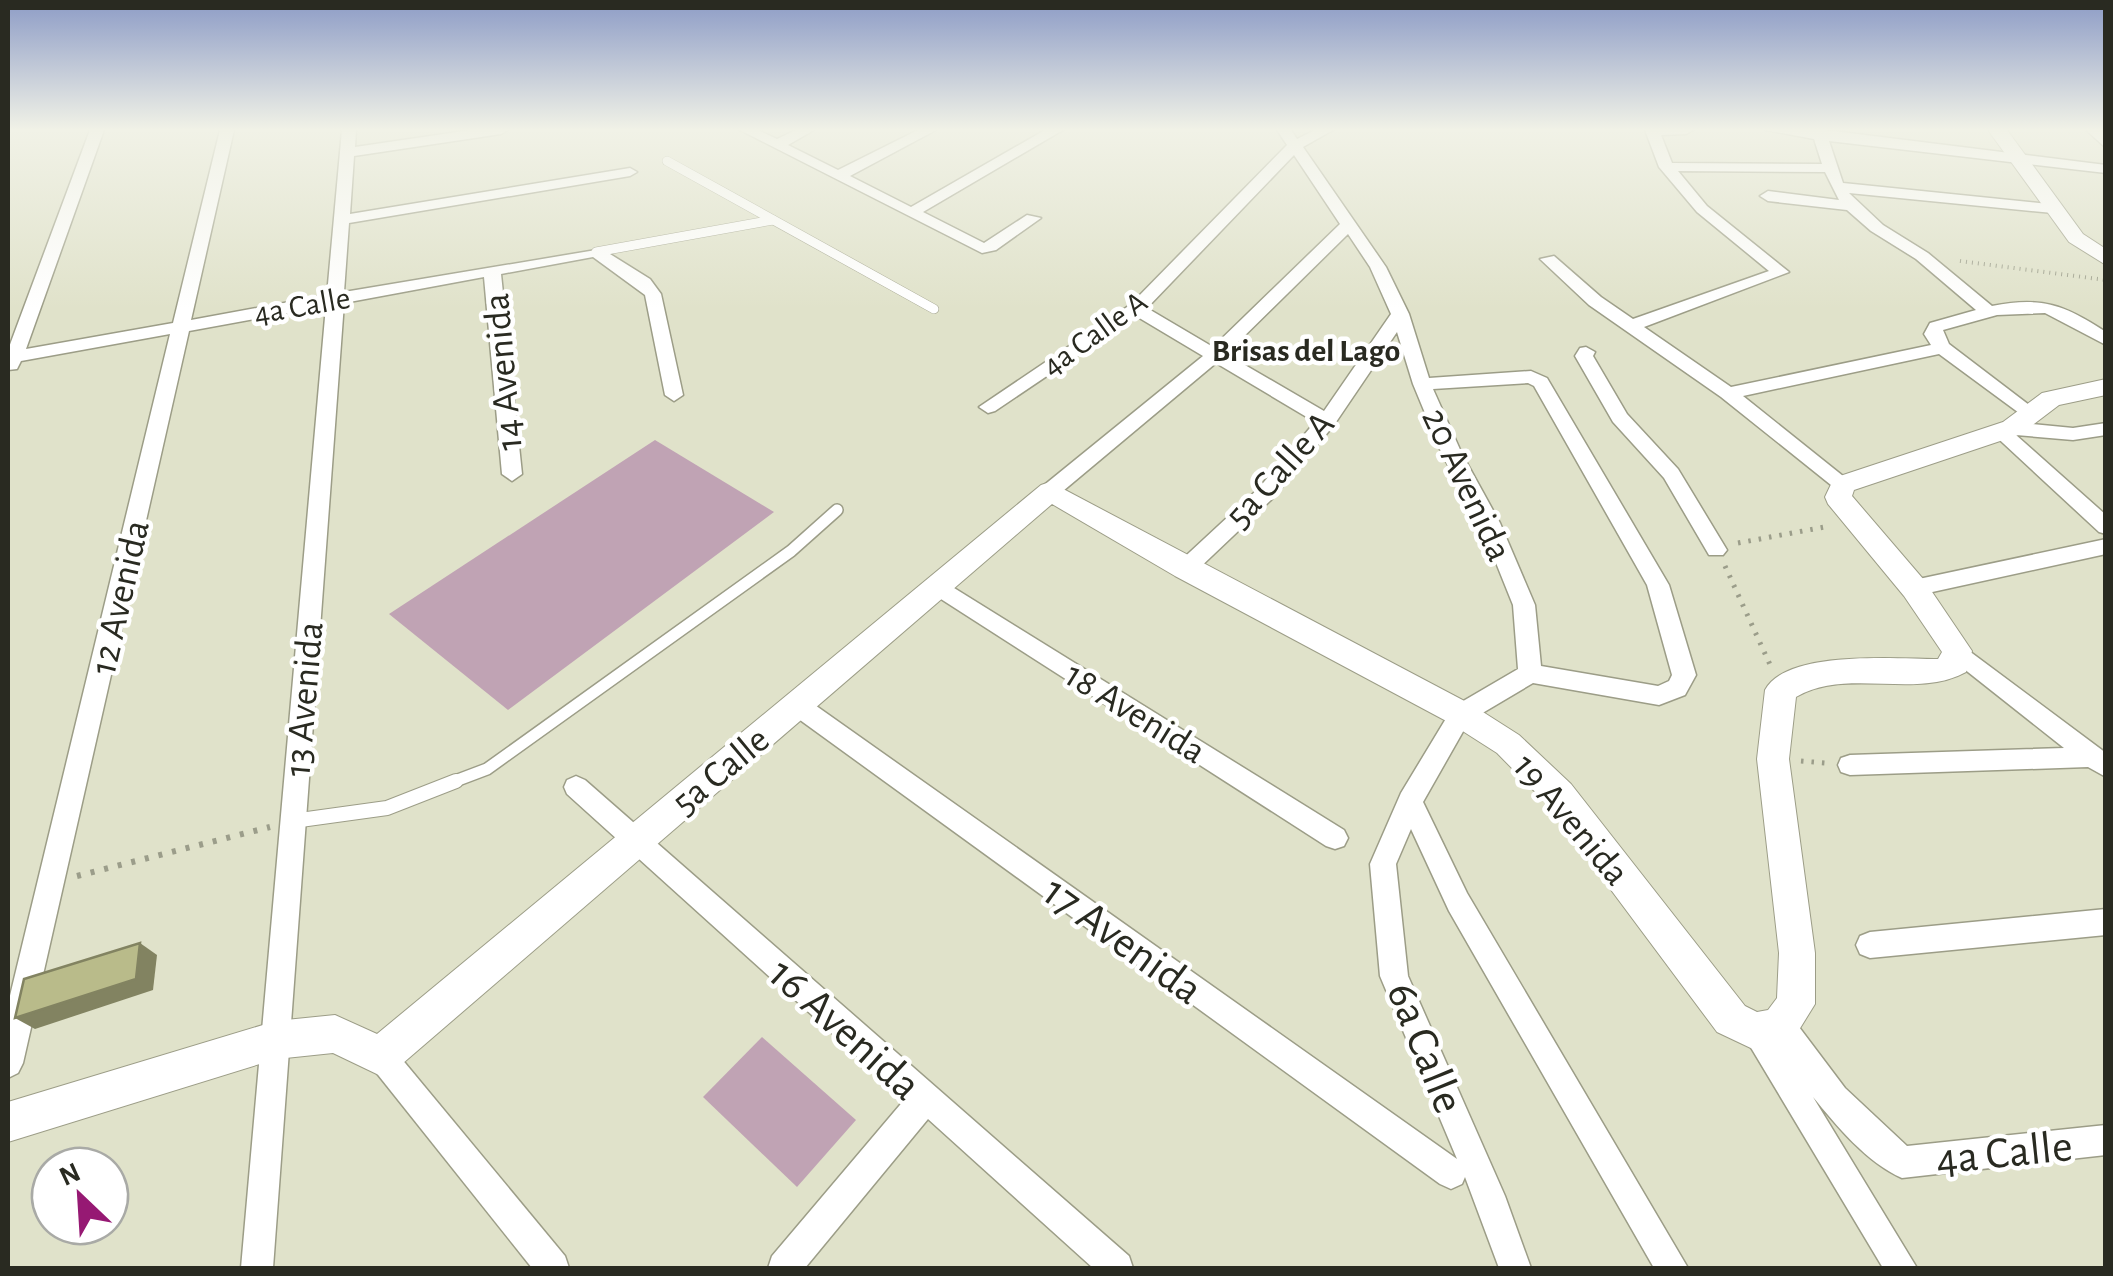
<svg xmlns="http://www.w3.org/2000/svg" width="2113" height="1276" font-family="'Alegreya Sans',sans-serif">
<rect width="100%" height="100%" fill="#e0e2ca"/>
<!-- green -->
<g fill="#c0a3b4">
<polygon points="655,440 774,512 508,710 389,614"/>
<polygon points="762,1037 856,1120 797,1187 703,1097"/>
</g>
<g fill="none" stroke-linecap="round" stroke-linejoin="round">
<!-- service-far2 casing -->
<g stroke="#9c9d87" stroke-width="10">
<g id="service-far2">
<polyline points="667,161 934,309"/>
<polyline points="596,252 773,220"/>
</g>
</g>
<!-- service-far1 casing -->
<g stroke="#9c9d87" stroke-width="14">
<polyline id="service-far1" points="450,783 487,769 791,551 837,510"/>
</g>
<!-- service casing -->
<g stroke="#9c9d87" stroke-width="16">
<polyline id="service" points="293,821 387,808 456,781"/>
</g>
<!-- minor casing -->
<g stroke="#9c9d87" stroke-width="3">
<g id="minor">
<polygon points="90,130 104,130 26,349 173,323 220,130 234,130 191,320 327,295 342,130 356,130 355,147 471,130 508,130 501,134 354,156 350,214 630,168 637,172 630,176 349,223 344,292 602,249 650,279 661,294 683,395 674,401 665,395 645,295 593,257 501,274 522,474 512,481 502,474 484,277 344,303 273,1268 241,1268 326,306 189,331 23,1063 18,1073 8,1078 8,1004 170,334 21,361 17,369 8,370 8,350"/>
<polygon points="740,130 758,130 777,139 796,130 814,130 788,145 838,170 918,130 936,130 850,176 911,207 1045,130 1063,130 923,212 984,243 1027,215 1041,218 996,250 982,253"/>
<path d="M1277,130H1291L1297,139L1315,130H1333L1303,147L1386,267L1409,314L1429,378L1531,371L1547,378L1669,585L1696,675L1685,695L1659,705L1533,683L1469,721L1423,802L1467,893L1688,1268H1654L1449,911L1411,829L1396,864L1408,976L1505,1196L1531,1268H1499L1465,1177L1462,1184L1451,1189L1440,1184L789,712L785,705L789,698H805L1457,1159L1380,976L1370,864L1401,793L1453,707L1518,669L1513,605L1480,523L1442,454L1413,384L1397,332L1334,425L1272,499L1193,574L1185,577L1174,569L1177,564L1258,489L1315,422L1216,363L1057,496H1043L1040,491L1043,486L1203,356L1136,316L995,411L988,413L979,407L1130,305L1287,145ZM1294,155L1340,224L1213,347L1147,308ZM1348,234L1370,267L1391,314L1324,411L1226,354ZM1528,383L1534,386L1647,585L1672,675L1669,681L1658,686L1541,666L1535,605L1500,523L1462,454L1433,389Z"/>
<path d="M1645,130H1693L1686,134L1661,135L1672,163L1822,164L1814,139L1766,130H1825L2106,165V173L1829,141L1843,183L2058,205L2061,208L2053,213L1849,193L1883,225L1928,253L1992,306C2042,296 2065,305 2106,332V345L2045,313L1997,315L1943,330L1949,344L2037,411L2039,415L2030,421L1939,354L1743,396L1853,484L1850,489H1836L1721,397L1589,305L1540,259L1554,256L1601,297L1633,319L1769,271L1697,212L1659,167ZM1678,171L1825,172L1839,200L1768,191L1760,196L1768,201L1847,210L1871,231L1916,259L1976,310L1930,323L1924,334L1931,345L1731,387L1644,327L1789,272L1707,206Z"/>
<polygon points="2086,130 2101,130 2106,135 2106,148"/>
<polygon points="1586,347 1595,352 1593,356 1627,414 1678,469 1727,550 1723,555 1709,555 1664,478 1613,422 1575,356 1580,348"/>
<polygon points="2012,422 2073,428 2106,423 2106,435 2073,440 2016,435 2106,515 2106,534 2099,532 1990,431 1993,427"/>
<polygon points="2106,539 2106,554 1914,596 1903,588 1914,580"/>
<polygon points="938,578 1344,830 1348,838 1344,846 1335,849 1326,846 930,592 927,586"/>
<polygon points="1957,642 2106,753 2106,777 2088,767 1850,775 1841,772 1838,765 1841,758 1850,755 2064,748 1949,657 1946,651 1949,645"/>
<polygon points="576,776 585,780 1129,1256 1133,1268 1093,1268 928,1119 805,1268 768,1268 772,1256 905,1099 567,794 564,787 567,780"/>
<polygon points="2106,909 2106,935 1870,958 1860,954 1856,945 1860,936 1870,932"/>
<path d="M1780,1011L1790,1015L1845,1088L1907,1146L2106,1125V1155L1902,1178C1867,1163 1836,1125 1813,1097L1917,1268H1883L1741,1031L1745,1021L1755,1017L1766,1023L1770,1015Z"/>
<polygon points="381,1041 391,1046 565,1256 569,1268 532,1268 371,1066 366,1056 371,1046"/>
</g>
</g>
<!-- tertiary casing -->
<g stroke="#9c9d87" stroke-width="2">
<g id="tertiary">
<polygon points="1988,130 2007,130 2083,234 2106,249 2106,265 2069,242"/>
<path d="M2106,379V395L2059,405L2021,434L1854,490L1852,496L1924,580L1972,651L1966,672C1915,700 1848,667 1796,697L1789,759L1815,953V1004L1794,1038L1768,1048L1755,1050L1717,1032L1547,804L1497,753L1450,723L1175,576L1052,504L395,1070L381,1076L333,1053L276,1059L8,1142V1102L276,1021L335,1015L377,1034L1041,485L1050,482L1472,705L1519,735L1571,784L1745,1006L1757,1012L1768,1010L1777,998L1779,953L1757,759L1765,690C1787,649 1898,659 1938,659L1942,652L1904,596L1828,504L1825,497L1834,478L2003,422L2042,393Z"/>
</g>
</g>
<!-- path-far2 -->
<polyline stroke="#9b9d8a" stroke-width="4" stroke-dasharray="1 5" stroke-linecap="butt" points="1960,261 2106,280"/>
<!-- path-far1 -->
<g stroke="#9b9d8a" stroke-width="5" stroke-dasharray="2.5 8" stroke-linecap="butt">
<polyline points="1738,543 1830,526"/>
<polyline points="1725,566 1772,669"/>
<polyline points="1801,761 1825,763"/>
</g>
<!-- path -->
<polyline stroke="#9b9d8a" stroke-width="6" stroke-dasharray="4 10" stroke-linecap="butt" points="77,876 270,827"/>
<!-- service-far2 -->
<use href="#service-far2" stroke="#fff" stroke-width="9"/>
<!-- service-far1 -->
<use href="#service-far1" stroke="#fff" stroke-width="11"/>
<!-- service -->
<use href="#service" stroke="#fff" stroke-width="14"/>
<!-- minor -->
<use href="#minor" fill="#fff" fill-rule="evenodd"/>
<!-- tertiary -->
<use href="#tertiary" fill="#fff" fill-rule="evenodd"/>
</g>
<!-- shaded-wall -->
<polygon fill="#828361" points="140,943 157,955 153,990 35,1029 15,1018"/>
<!-- building -->
<polygon fill="#b9bb8a" stroke="#828361" stroke-width="2.5" points="140,943 136,979 15,1018 24,979"/>
<!-- sky -->
<linearGradient id="sky" x2="0" y2="1"><stop stop-color="#8d9cc6"/><stop offset="0.42" stop-color="#f1f2e7"/><stop offset="1" stop-color="#f1f2e7" stop-opacity="0"/></linearGradient>
<rect width="2113" height="309" fill="url(#sky)"/>
<g text-anchor="middle" stroke-width="9" stroke-linejoin="round" paint-order="stroke">
<!-- far-street labels -->
<g font-size="32" fill="#292a21" stroke="#fff">
<text transform="translate(302 305) rotate(-10)" y="11">4a Calle</text>
<text transform="translate(1094 333) rotate(-36)" y="11">4a Calle A</text>
</g>
<!-- far-neighbourhood labels -->
<g font-size="32" font-weight="bold" fill="#292a21" stroke="#fff">
<text x="1306" y="361">Brisas del Lago</text>
</g>
<!-- street labels -->
<g font-size="38" fill="#292a21" stroke="#fff">
<text transform="translate(502 372) rotate(-95)" y="13">14 Avenida</text>
<text transform="translate(1279 469) rotate(-48)" y="13">5a Calle A</text>
<text transform="translate(1468 484) rotate(65)" y="13">20 Avenida</text>
<text transform="translate(119 597) rotate(-77)" y="13">12 Avenida</text>
<text transform="translate(303 699) rotate(-85)" y="13">13 Avenida</text>
<text transform="translate(1136 712) rotate(32)" y="13">18 Avenida</text>
<text transform="translate(720 770) rotate(-40)" y="13">5a Calle</text>
<text transform="translate(1572 819) rotate(50)" y="13">19 Avenida</text>
</g>
<!-- near-street labels -->
<g font-size="45" fill="#292a21" stroke="#fff">
<text transform="translate(1124 939) rotate(36)" y="16">17 Avenida</text>
<text transform="translate(846 1028) rotate(42)" y="16">16 Avenida</text>
<text transform="translate(1427 1047) rotate(68)" y="16">6a Calle</text>
<text transform="translate(2004 1151) rotate(-6)" y="16">4a Calle</text>
</g>
</g>
<!-- border -->
<rect width="2113" height="1276" fill="none" stroke="#292a21" stroke-width="20"/>
<!-- north arrow -->
<g transform="translate(80 1196) rotate(335)"><circle r="48" fill="#ffffff" stroke="#a9aaa6" stroke-width="2.5"/>
<path d="M0-8L18 38L0 25L-18 38Z" fill="#961973"/>
<text y="-15" font-size="28" font-weight="bold" text-anchor="middle" fill="#292a21">N</text>
</g>
</svg>
